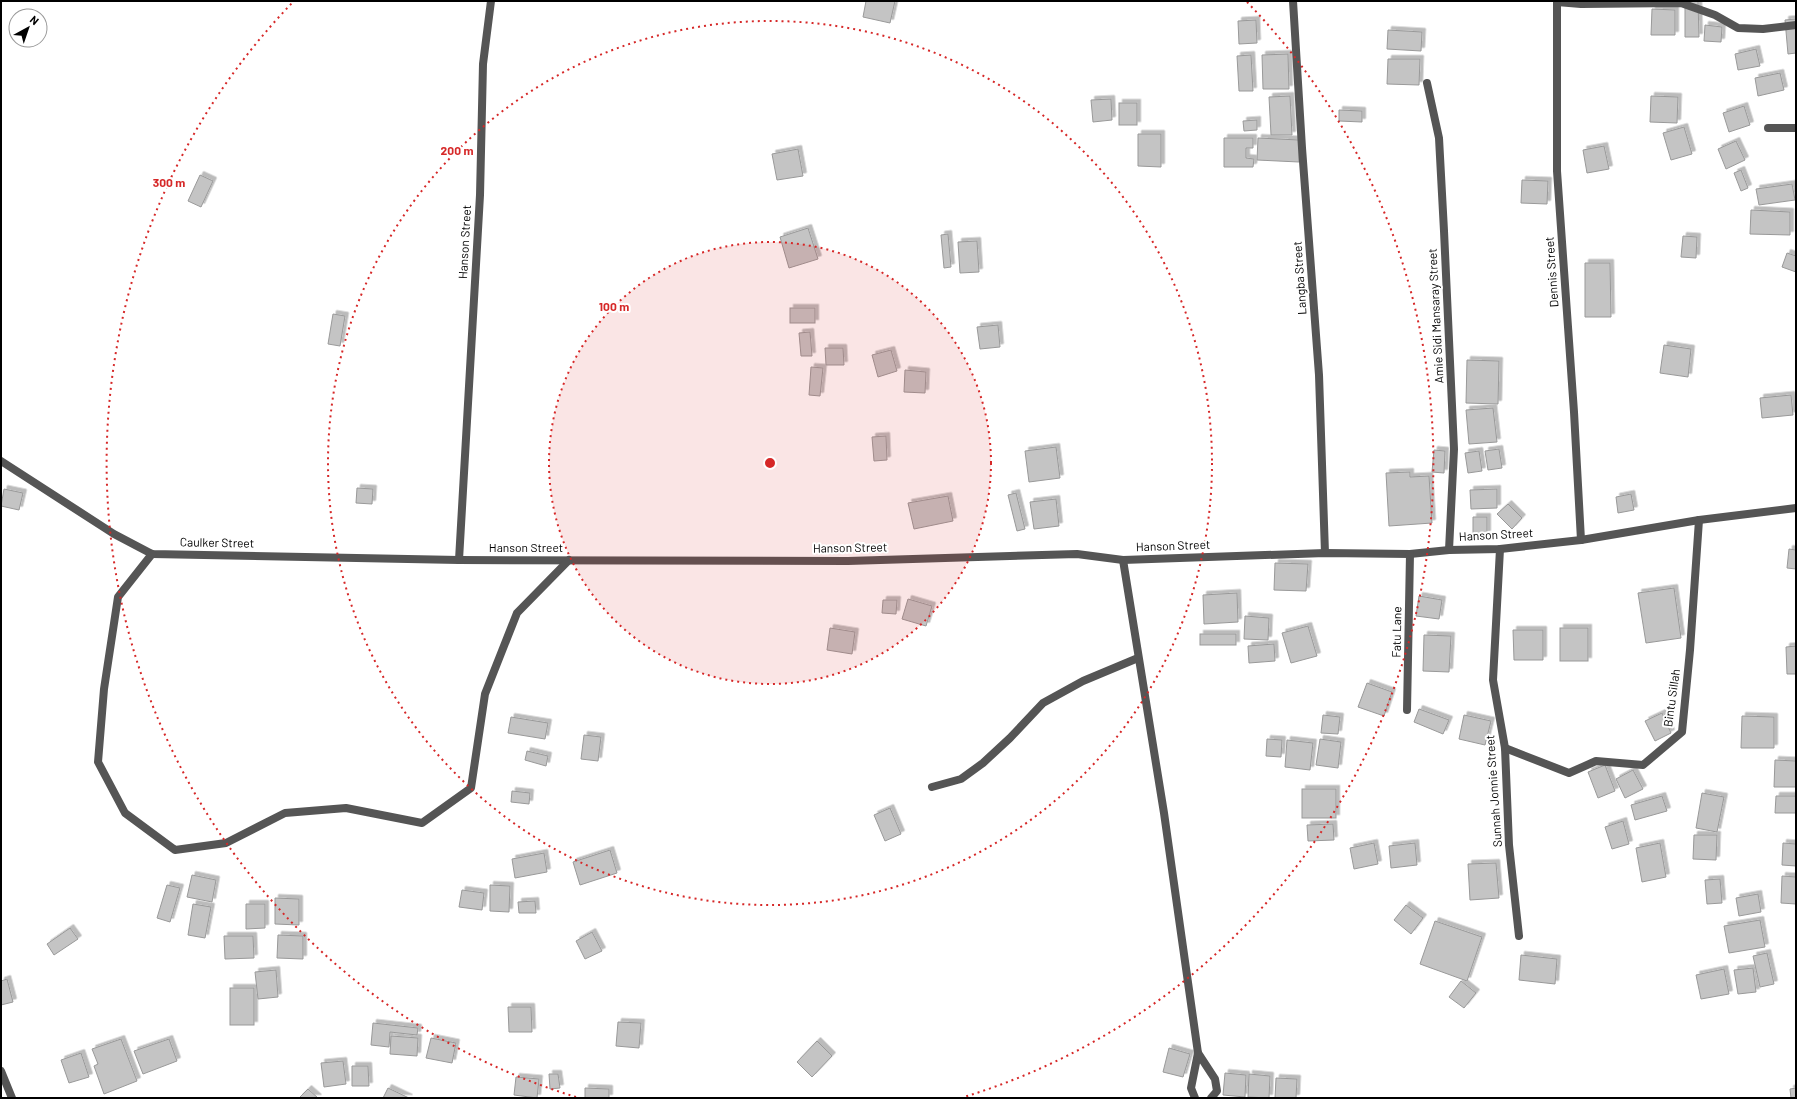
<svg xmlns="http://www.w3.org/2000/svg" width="1797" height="1099" font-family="Barlow,sans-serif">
<defs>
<filter id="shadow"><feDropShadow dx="3.5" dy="-3.5" stdDeviation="0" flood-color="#0004"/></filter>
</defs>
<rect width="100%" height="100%" fill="#fff"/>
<!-- building -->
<g fill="#c4c4c4" stroke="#999" filter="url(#shadow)">
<polygon points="866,1 895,1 890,23 863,17"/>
<polygon points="1685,1 1698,1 1699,37 1685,37"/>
<polygon points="1652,9 1675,10 1675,35 1651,35"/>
<polygon points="1796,19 1796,53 1788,54 1785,20"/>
<polygon points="1256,20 1257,43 1239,44 1238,21"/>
<polygon points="1705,25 1722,27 1721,42 1704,41"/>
<polygon points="1388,30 1422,32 1421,51 1387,49"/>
<polygon points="1756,49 1760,66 1738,70 1735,54"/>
<polygon points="1288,54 1289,89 1263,89 1262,55"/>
<polygon points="1251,55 1253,91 1239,91 1237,56"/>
<polygon points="1388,59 1420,59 1419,85 1387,84"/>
<polygon points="1780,73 1784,90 1758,96 1755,78"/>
<polygon points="1290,96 1292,135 1271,135 1269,97"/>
<polygon points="1651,96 1678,97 1677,123 1650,122"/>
<polygon points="1111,99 1112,120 1093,122 1091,100"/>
<rect x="1119" y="103" width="18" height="22"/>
<polygon points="1744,106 1750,125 1729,132 1723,113"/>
<polygon points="1339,110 1362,111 1362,122 1339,121"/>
<polygon points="1257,120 1257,130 1244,131 1243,121"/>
<polygon points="1684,127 1692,154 1671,160 1663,133"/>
<polygon points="1138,134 1161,134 1161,167 1138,166"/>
<polygon points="1224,138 1253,138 1253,148 1246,148 1246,158 1254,159 1253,167 1224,167"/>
<polygon points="1258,138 1299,140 1299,162 1257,160"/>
<polygon points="1736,141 1745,160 1726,169 1718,149"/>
<polygon points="1604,146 1609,169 1587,173 1583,150"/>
<polygon points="798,149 803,176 777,180 772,154"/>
<polygon points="1741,170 1748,188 1741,191 1734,173"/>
<polygon points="200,175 213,181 201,207 188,201"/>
<polygon points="1522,180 1548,181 1547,204 1521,203"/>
<polygon points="1792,184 1795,200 1759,205 1756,189"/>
<polygon points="1751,210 1790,212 1790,235 1750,234"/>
<polygon points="808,228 818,259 789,268 780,237"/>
<polygon points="948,234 951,267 944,268 941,235"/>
<polygon points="1683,236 1697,237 1696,258 1681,257"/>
<polygon points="977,241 979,272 960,273 958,242"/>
<polygon points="1787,253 1796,256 1796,272 1782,267"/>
<polygon points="1585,263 1610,263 1611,317 1585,317"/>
<rect x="790" y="308" width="25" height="15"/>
<polygon points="333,314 345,316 340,346 328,344"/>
<polygon points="998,325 1000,347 980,349 977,327"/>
<polygon points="810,332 812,356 801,356 799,333"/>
<polygon points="1664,345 1691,349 1688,377 1660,373"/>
<polygon points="825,348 843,348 844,365 826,365"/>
<polygon points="891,350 897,371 878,377 872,355"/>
<polygon points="1467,360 1499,361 1498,404 1466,403"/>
<polygon points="811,367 823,368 820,396 809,395"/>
<polygon points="905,370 926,372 925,393 904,392"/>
<polygon points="1791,395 1793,415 1762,418 1760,398"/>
<polygon points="1493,408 1497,442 1469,444 1466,410"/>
<polygon points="886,436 887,460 874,461 872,437"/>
<polygon points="1056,447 1060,478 1029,482 1025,451"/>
<polygon points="1499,449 1502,468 1488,470 1485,451"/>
<polygon points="1434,450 1445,451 1444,473 1432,472"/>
<polygon points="1479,451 1482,471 1468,473 1465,453"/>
<polygon points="1410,472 1410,477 1429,476 1432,523 1389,526 1386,473"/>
<polygon points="357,488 373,489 372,504 356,503"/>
<polygon points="4,489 23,493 19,510 1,506"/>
<polygon points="1497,489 1497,508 1471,509 1470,490"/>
<polygon points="1016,493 1025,529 1017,531 1008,495"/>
<polygon points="1631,494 1634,510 1618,513 1616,497"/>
<polygon points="948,496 953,521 914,529 908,503"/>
<polygon points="1056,499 1059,526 1034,529 1030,502"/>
<polygon points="1508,504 1522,518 1512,529 1497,514"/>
<polygon points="1473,517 1487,517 1487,534 1473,535"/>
<polygon points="1789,549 1796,550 1796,569 1787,568"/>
<polygon points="1275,563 1308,564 1306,591 1274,590"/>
<polygon points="1674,588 1681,638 1646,643 1638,593"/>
<polygon points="1237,593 1238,622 1204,624 1203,595"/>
<polygon points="1419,596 1442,600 1439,619 1416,616"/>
<polygon points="908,599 932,606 926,626 902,619"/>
<polygon points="883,600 897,600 896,614 882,613"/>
<polygon points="1245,616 1269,618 1268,640 1244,639"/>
<polygon points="1308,626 1317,656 1291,663 1282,633"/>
<polygon points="830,628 855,632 852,654 827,650"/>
<rect x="1560" y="628" width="28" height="33"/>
<polygon points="1513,630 1543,630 1543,660 1514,660"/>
<rect x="1200" y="634" width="36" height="11"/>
<polygon points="1424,635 1451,636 1449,672 1423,671"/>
<polygon points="1274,644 1275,661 1249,663 1248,646"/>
<polygon points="1796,646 1796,674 1787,674 1786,647"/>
<polygon points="1367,683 1392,692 1384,716 1358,707"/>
<polygon points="1419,709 1449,720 1443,734 1414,722"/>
<polygon points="1662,713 1671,733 1655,741 1645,721"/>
<polygon points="1323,715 1340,717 1338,734 1321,733"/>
<polygon points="1464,715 1491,721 1485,745 1459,739"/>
<polygon points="1742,716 1774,717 1774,748 1741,748"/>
<polygon points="511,717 548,723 545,739 508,733"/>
<polygon points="584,735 601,737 598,761 581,759"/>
<polygon points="1267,739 1282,740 1281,757 1266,756"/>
<polygon points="1320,739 1341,742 1338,768 1316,765"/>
<polygon points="1287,740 1313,743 1310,770 1285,767"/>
<polygon points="527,751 548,756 546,766 525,760"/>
<polygon points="1775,760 1796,761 1796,787 1774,787"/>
<polygon points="1605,765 1615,791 1598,798 1588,772"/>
<polygon points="1633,770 1643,789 1625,798 1616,779"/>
<rect x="1302" y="789" width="34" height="29"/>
<polygon points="512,791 530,793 529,804 511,802"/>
<polygon points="1702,793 1724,797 1717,832 1696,828"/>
<polygon points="1662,796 1667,811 1635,820 1631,805"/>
<polygon points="1776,796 1796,796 1796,813 1775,813"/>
<polygon points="890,808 901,834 885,841 874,815"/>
<polygon points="1623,821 1629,844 1612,849 1605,827"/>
<polygon points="1333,824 1334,840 1308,841 1307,825"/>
<polygon points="1694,835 1717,835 1716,860 1693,859"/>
<polygon points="1374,843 1378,864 1354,869 1350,848"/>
<polygon points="1415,843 1417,865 1391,868 1389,846"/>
<polygon points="1660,843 1666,877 1642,882 1636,848"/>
<polygon points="1783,843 1796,844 1796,866 1782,865"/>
<polygon points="610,850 617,873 580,885 573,862"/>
<polygon points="544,853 547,872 515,878 512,859"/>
<polygon points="1496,863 1499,898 1470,900 1468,864"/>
<polygon points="192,875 216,880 212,902 187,897"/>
<polygon points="1782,876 1796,877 1796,904 1781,903"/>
<polygon points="1720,879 1722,903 1707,904 1705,880"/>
<polygon points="167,885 180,888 170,922 157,918"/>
<polygon points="490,885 510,886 509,912 490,911"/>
<polygon points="462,890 484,893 482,910 459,907"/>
<polygon points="1758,894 1761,912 1739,916 1736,898"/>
<polygon points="275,898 299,899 299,925 275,924"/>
<polygon points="535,901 536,913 519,913 518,902"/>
<polygon points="193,904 211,907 205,938 188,935"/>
<polygon points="246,904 265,904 265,928 246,929"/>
<polygon points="1406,905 1423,918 1411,934 1394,920"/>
<polygon points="1760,920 1765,947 1729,953 1724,926"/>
<polygon points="1435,921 1482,937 1467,981 1420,964"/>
<polygon points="70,928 78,939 54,955 47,944"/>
<polygon points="592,932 602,951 585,959 576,941"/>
<polygon points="278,935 303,936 303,959 277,958"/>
<polygon points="224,936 253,936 254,958 225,959"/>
<polygon points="1767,953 1774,984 1760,987 1753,956"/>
<polygon points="1521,955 1557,959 1555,984 1519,980"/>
<polygon points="1753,968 1756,992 1738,994 1734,970"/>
<polygon points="1724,969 1729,994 1701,999 1696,975"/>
<polygon points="276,970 278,997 258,999 255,972"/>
<polygon points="7,979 13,1002 1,1005 1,981"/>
<polygon points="1461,981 1476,993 1464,1008 1449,997"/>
<rect x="230" y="988" width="24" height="37"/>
<polygon points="508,1007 531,1007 532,1032 509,1032"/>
<polygon points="618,1022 641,1023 639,1048 616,1046"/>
<polygon points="373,1023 418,1028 417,1035 390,1032 389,1047 371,1045"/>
<polygon points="391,1036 418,1038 417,1056 390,1054"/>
<polygon points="431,1038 456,1043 452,1063 426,1058"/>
<polygon points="121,1039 137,1081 104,1094 94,1066 98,1064 92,1049"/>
<polygon points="169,1039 177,1061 143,1074 134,1051"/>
<polygon points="817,1041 832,1056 812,1077 797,1062"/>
<polygon points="1169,1048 1190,1054 1183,1077 1163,1072"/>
<polygon points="81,1053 89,1077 69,1083 61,1060"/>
<polygon points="343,1061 346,1084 324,1087 321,1063"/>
<polygon points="352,1066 368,1066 369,1086 352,1086"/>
<polygon points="1225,1073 1246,1075 1245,1097 1223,1095"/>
<polygon points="549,1074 558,1074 560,1088 550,1089"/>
<polygon points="1249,1074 1270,1076 1269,1098 1248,1097"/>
<polygon points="516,1077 539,1079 537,1098 514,1095"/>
<polygon points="1276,1078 1297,1079 1296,1098 1275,1098"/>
<polygon points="388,1088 409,1098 383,1098"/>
<polygon points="585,1088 609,1089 609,1098 585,1098"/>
<polygon points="1796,1088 1796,1098 1791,1098 1790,1089"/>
<polygon points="308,1089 318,1098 299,1098"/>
</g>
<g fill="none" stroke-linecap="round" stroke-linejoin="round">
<!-- minor -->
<g stroke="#555" stroke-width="8">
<polyline points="1293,1 1302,148 1319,375 1325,553"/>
<polyline points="1557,1 1557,171 1574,412 1581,540"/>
<polyline points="1557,2 1581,4 1681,3 1715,15 1738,28 1763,29 1796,25"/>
<polyline points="1427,83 1439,138 1444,231 1454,449 1449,550"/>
<polyline points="1768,128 1796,128"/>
<polyline points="1,461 114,534 152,554 459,560 848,561 1077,554 1123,560 1325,553 1410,554 1449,550 1500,549 1581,540 1699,520 1796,508"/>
<polyline points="1500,549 1493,680 1505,748 1509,845 1519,936"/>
<polyline points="152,554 118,597 104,689 98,762 125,813 175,850 226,843 285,813 346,808 422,823 471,788 485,694 517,613 569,560"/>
<polyline points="459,560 480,195 483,64 491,1"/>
<polyline points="1123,560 1164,813 1198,1053 1191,1088 1195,1098"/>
<polyline points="1407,710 1410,554"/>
<polyline points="1505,748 1569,773 1596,761 1643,765 1682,732 1690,650 1699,520"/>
<polyline points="932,787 961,779 983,763 1010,738 1043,703 1083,681 1138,658"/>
<polyline points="1198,1053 1215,1079 1217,1091 1211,1098"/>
<polyline points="1,1071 12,1098"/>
</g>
</g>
<!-- distance rings -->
<circle cx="770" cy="463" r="221" fill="#d62828" fill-opacity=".12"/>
<g fill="none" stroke="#d62828" stroke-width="2" stroke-dasharray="2 4">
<circle cx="770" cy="463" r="221"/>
<circle cx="770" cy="463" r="442"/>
<path d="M576 1097A663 663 0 0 1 293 2M1247 2A663 663 0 0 1 964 1097"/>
</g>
<g text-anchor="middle" stroke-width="4" stroke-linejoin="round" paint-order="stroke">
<!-- street labels -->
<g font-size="12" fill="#000" stroke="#fff">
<text transform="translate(465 242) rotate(-87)" y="4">Hanson Street</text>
<text transform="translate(1552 272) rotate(-94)" y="4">Dennis Street</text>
<text transform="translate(1300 278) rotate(-94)" y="4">Langba Street</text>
<text transform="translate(1436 316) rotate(-93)" y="4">Amie Sidi Mansaray Street</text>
<text transform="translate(1496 535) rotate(-3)" y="4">Hanson Street</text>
<text transform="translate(217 543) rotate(1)" y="4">Caulker Street</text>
<text transform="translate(1173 546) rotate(-2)" y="4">Hanson Street</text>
<text x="526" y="552">Hanson Street</text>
<text transform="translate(850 548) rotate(-1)" y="4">Hanson Street</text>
<text transform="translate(1397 632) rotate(-89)" y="4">Fatu Lane</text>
<text transform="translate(1672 698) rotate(-82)" y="4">Bintu Sillah</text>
<text transform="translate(1494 791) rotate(-94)" y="4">Sunnah Jonnie Street</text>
</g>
</g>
<circle cx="770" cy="463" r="6" fill="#d62828" stroke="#fff" stroke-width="2"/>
<g font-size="12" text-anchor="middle" font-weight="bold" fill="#d62828" stroke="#fff" stroke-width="4" stroke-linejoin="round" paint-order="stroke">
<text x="457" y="155">200 m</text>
<text x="169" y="187">300 m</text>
<text x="614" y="311">100 m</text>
</g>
<!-- border -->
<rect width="1797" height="1099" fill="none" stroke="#000000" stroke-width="4"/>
<!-- north arrow -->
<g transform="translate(28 28) rotate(40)"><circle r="19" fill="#ffffff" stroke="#999999"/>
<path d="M0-3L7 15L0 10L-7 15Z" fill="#000000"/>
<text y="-6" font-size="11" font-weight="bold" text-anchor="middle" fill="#000000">N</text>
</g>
</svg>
